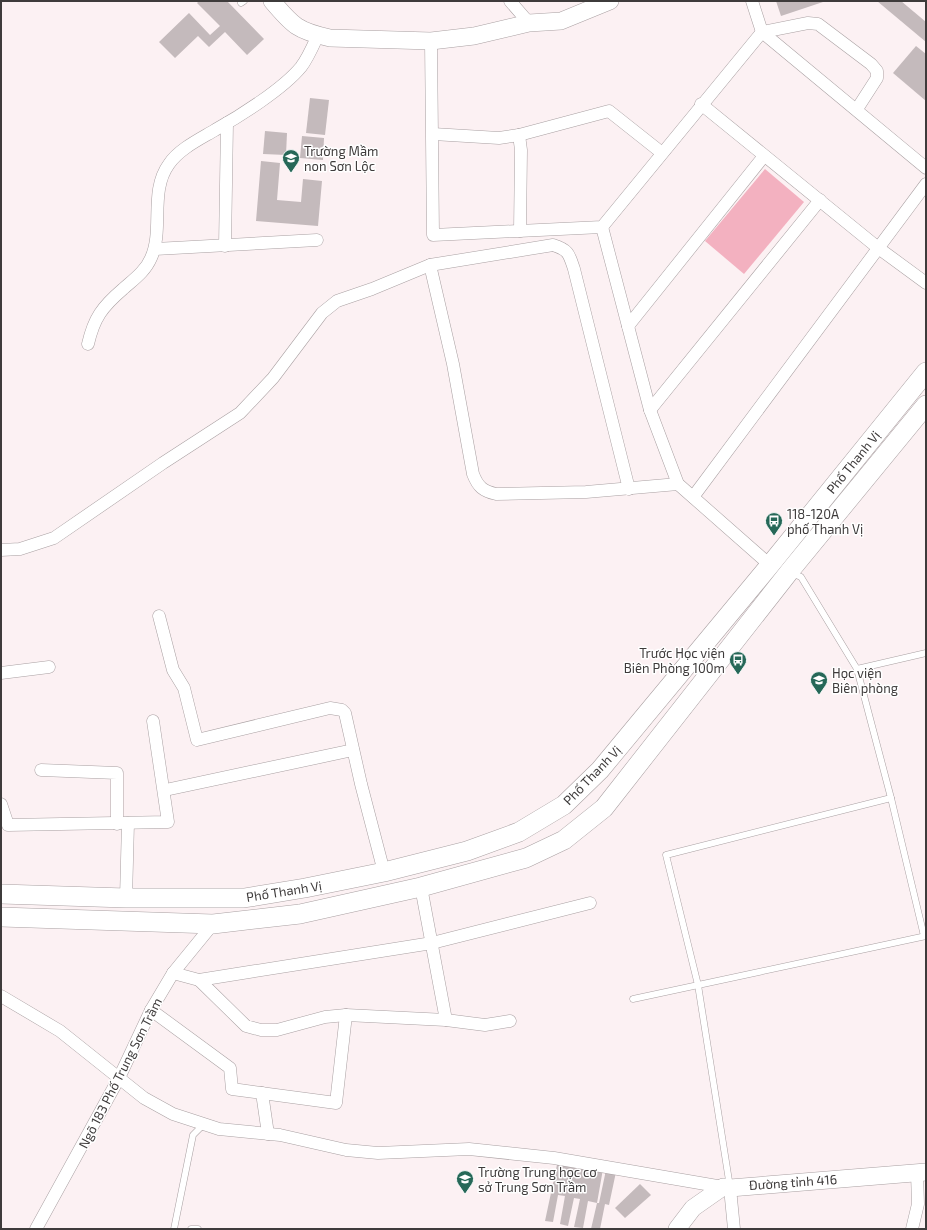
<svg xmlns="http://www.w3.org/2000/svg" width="927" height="1230" font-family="'Exo 2',sans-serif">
<rect width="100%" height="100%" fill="#fcf1f3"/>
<!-- green -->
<polygon fill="#f3b1c0" points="765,169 804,202 744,274 705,241"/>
<!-- building -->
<g fill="#c4babc">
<polygon points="199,1 227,1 264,39 247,55 225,32 209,47 198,36 175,58 159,42 189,13 210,35 220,26 197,3"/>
<polygon points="776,1 826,1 781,16"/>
<polygon points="877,1 901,1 926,22 926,42"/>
<polygon points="916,46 926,54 926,101 893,73"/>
<polygon points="310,98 329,100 325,135 306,133"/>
<polygon points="265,131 287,133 286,155 263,154"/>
<polygon points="302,136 324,138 323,160 300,158"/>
<polygon points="261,161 280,163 277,200 301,202 303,179 322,181 318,226 256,221"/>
<polygon points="558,1160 603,1169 597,1203 588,1201 583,1228 574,1227 580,1199 574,1198 568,1226 560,1224 565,1196 558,1195 553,1222 545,1221"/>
<polygon points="606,1170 616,1172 609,1205 605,1204 600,1229 591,1229 597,1203 599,1203"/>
<polygon points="640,1184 651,1195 625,1218 615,1208"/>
</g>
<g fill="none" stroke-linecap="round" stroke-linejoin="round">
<!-- lane casing -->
<g stroke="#a9a0a2" stroke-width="7">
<g id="lane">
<polyline points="241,3 244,1"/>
<polyline points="792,573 801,577 857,669 891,798 924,936"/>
<polyline points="857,669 926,653"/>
<polyline points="633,999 926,936"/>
<polyline points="730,1187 698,985 666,855 891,798"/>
<polyline points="174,1229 193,1135 204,1124"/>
<polyline points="191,1229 198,1229"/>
</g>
</g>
<!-- street casing -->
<g stroke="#a9a0a2" stroke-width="13">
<g id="street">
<polyline points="510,1 529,23"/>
<polyline points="752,1 762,32 926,168"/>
<polyline points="431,41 433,235 602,227 762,32 808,23 818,24 871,64 877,71 877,78 857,109"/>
<polyline points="701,104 877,247 926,283"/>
<polyline points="433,134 499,138 519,135 609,111 662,153"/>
<polyline points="519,135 521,150 520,231"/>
<polyline points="602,227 650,410 678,484 770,565"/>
<polyline points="225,246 227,123"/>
<polyline points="155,249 317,240"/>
<path d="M430,265L453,364L473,474C478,487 483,491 496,494L586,492L678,484"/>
<polyline points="628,326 764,156"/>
<path d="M88,344C94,318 102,307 123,289C133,280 145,272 151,258C164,230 149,191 169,164C179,149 200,139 215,130C240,116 283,89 301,67C308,58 313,46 318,35"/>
<polyline points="650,410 820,200"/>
<polyline points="693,497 926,184"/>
<path d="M1,550L20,549L54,538L163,463L240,413L273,378L322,313L337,301L372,289L430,265L553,245C569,250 569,254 574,269L629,489"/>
<polyline points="159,616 173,670 184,688 197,740 330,708 342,710 345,713 361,784 384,872"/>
<polyline points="1,673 49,667"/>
<polyline points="41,770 117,773 117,824"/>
<polyline points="170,789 353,750"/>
<polyline points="1,804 8,825 168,822 153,721"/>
<polyline points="421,887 446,1020"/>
<polyline points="126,898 128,823"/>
<polyline points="173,973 199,980 432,943 590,903"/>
<polyline points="199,980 246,1026 261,1030 277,1030 325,1017 346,1015 446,1020 485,1025 510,1021"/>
<polyline points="1,996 60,1031 144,1098 173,1114 219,1129 280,1135 346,1150 378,1153 469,1149 554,1158 723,1187"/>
<polyline points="151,1010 230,1068 232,1089 336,1103 346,1015"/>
<polyline points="262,1093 268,1134"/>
<polyline points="730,1188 734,1229"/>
<polyline points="36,1229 119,1078 151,1010 173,973 213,924"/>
<polyline points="912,1229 918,1204 917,1173"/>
</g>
</g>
<!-- secondary casing -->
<g stroke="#a9a0a2" stroke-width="18">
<g id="secondary">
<path d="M272,1C293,26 298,31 330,38L431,41L474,36L529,23L561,21L610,1"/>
<polyline points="677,1229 693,1208 723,1187 730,1188 926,1172"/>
</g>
</g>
<!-- primary casing -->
<g stroke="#a9a0a2" stroke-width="20">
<g id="primary">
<polyline points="1,894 126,898 244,898 305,888 384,872 467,851 519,832 564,805 600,770 770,565 926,372"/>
<polyline points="1,917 213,924 300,914 421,887 526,858 564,840 604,808 789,572 926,405"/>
</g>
</g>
<!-- lane -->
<use href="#lane" stroke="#fff" stroke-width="6"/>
<!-- street -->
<use href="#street" stroke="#fff" stroke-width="12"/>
<!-- secondary -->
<use href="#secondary" stroke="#fff" stroke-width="17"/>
<!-- primary -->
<use href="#primary" stroke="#fff" stroke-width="19"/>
</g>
<!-- icons -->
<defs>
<g id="school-pin" transform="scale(0.9)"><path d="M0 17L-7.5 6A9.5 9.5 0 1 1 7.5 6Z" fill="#266858" stroke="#fff"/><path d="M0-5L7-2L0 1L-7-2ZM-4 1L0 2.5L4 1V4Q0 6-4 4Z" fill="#fff"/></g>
<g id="bus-pin" transform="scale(0.9)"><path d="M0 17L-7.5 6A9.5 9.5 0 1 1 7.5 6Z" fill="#266858" stroke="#fff"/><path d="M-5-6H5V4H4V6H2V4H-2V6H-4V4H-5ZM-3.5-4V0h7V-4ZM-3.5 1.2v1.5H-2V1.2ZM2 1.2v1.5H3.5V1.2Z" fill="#fff"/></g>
<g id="university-pin" transform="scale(0.9)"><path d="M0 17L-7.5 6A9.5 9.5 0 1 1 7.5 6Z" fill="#266858" stroke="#fff"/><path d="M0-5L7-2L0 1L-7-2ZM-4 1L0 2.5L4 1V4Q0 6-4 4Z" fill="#fff"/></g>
</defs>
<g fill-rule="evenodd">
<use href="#school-pin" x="291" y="158"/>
<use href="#bus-pin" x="774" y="521"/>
<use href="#bus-pin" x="738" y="660"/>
<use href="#university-pin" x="819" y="680"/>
<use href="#school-pin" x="465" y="1179"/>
</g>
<g text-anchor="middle" stroke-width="3" stroke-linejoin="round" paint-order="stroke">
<!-- poi labels -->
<g font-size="13" fill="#3e3b3b" stroke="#fff" text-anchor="start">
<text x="304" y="156">Trường Mầm<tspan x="304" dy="15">non Sơn Lộc</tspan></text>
<text x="787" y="519">118-120A<tspan x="787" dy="15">phố Thanh Vị</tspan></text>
<text x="725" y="658" text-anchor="end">Trước Học viện<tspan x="725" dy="15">Biên Phòng 100m</tspan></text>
<text x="832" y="678">Học viện<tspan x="832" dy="15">Biên phòng</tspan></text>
<text x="478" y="1177">Trường Trung học cơ<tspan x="478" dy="15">sở Trung Sơn Trầm</tspan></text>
</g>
<!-- street labels -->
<g font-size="13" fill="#3e3b3b" stroke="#fff">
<text transform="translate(853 462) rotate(-51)" y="5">Phố Thanh Vị</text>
<text transform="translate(592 775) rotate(-46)" y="5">Phố Thanh Vị</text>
<text transform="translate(284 891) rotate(-9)" y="5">Phố Thanh Vị</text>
<text transform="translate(120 1073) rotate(-63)" y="5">Ngõ 183 Phố Trung Sơn Trầm</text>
<text transform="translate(793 1182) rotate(-4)" y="5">Đường tỉnh 416</text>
</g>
</g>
<!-- border -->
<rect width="927" height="1230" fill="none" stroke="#3e3b3b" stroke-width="4"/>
</svg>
